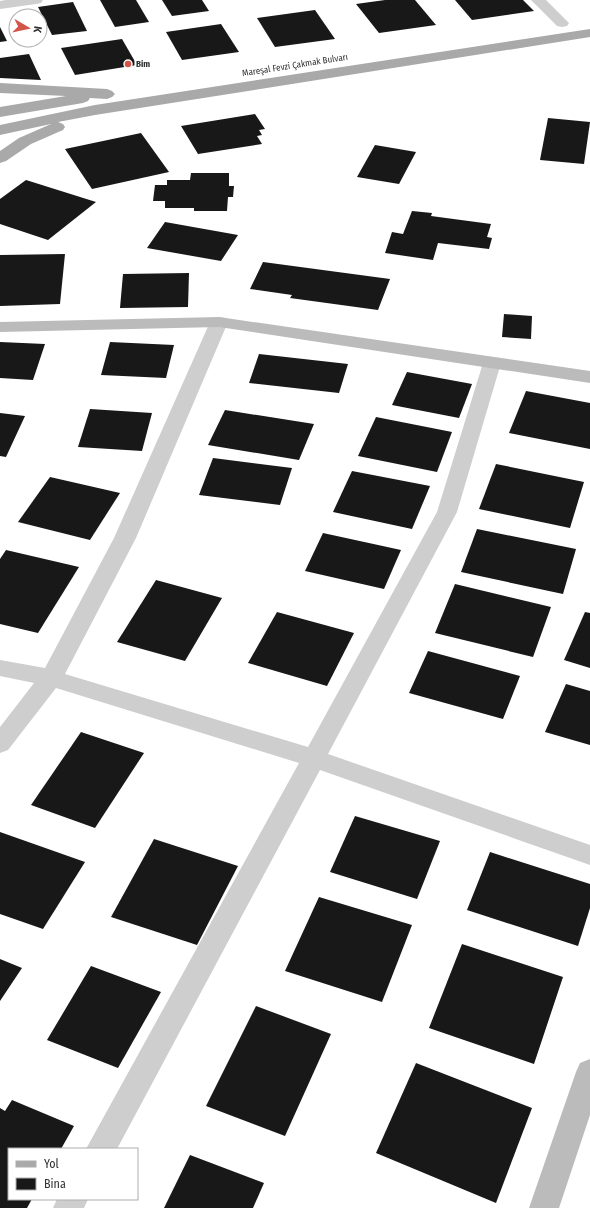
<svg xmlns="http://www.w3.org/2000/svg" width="590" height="1208" font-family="'Fira Sans Condensed',sans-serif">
<rect width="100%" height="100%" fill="#fff"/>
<!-- building -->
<g fill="#181818">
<polygon points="100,0 136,0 149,22 115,27"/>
<polygon points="162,0 202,0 209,11 172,16"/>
<polygon points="385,0 415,0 436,25 379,33 356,4"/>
<polygon points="455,0 523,0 534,11 472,20"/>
<polygon points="73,2 87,31 52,35 38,7"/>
<polygon points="315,10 335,39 275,47 257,18"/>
<polygon points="221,24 239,52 182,60 166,32"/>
<polygon points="0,27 7,41 0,42"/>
<polygon points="122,39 137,65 75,75 61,48"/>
<polygon points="29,54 41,80 0,78 0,58"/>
<polygon points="255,114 265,129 259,130 262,135 257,136 262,144 198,154 181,126"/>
<polygon points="548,118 590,122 584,164 540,160"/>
<polygon points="141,133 169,172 92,189 65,149"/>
<polygon points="375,145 416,152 399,184 357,177"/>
<polygon points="191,173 229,173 229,186 234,186 233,197 228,197 227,211 194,211 194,208 165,208 165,201 153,201 155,185 167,185 167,180 190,180"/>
<polygon points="26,180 96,202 48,240 0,224 0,199"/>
<polygon points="412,211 432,213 431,216 491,224 487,237 492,238 489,249 438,243 433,260 385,253 392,232 403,234"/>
<polygon points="165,222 238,235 221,261 147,248"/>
<polygon points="65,254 60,304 0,306 0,255"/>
<polygon points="263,262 390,279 378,310 290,298 292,295 250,289"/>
<polygon points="189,273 188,307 120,308 123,274"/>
<polygon points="504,314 532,316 531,339 502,337"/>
<polygon points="0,342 45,344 33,380 0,378"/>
<polygon points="110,342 174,345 166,378 101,375"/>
<polygon points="259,354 348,364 339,393 249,383"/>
<polygon points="407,372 472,384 459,418 392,405"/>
<polygon points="526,391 590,403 590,449 509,433"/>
<polygon points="90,409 152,413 142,451 78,447"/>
<polygon points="225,410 314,424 299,460 208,445"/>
<polygon points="0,413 25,416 6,457 0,456"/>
<polygon points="376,417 452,432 437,472 358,456"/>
<polygon points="213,458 292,468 280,505 199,495"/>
<polygon points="496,464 584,482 570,528 479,509"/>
<polygon points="352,471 430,486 412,529 333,512"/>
<polygon points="50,477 120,493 90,540 18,522"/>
<polygon points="477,529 576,549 563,594 461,572"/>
<polygon points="323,533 401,550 384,589 305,571"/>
<polygon points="6,550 79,567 38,633 0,624 0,559"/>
<polygon points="156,580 222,598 185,661 117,642"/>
<polygon points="455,584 551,607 533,657 435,633"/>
<polygon points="277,612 354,633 327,686 248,663"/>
<polygon points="585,612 590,613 590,668 564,660"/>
<polygon points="428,651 520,676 503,719 409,693"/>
<polygon points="566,684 590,691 590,745 545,732"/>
<polygon points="81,732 144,753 95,828 31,805"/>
<polygon points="355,816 440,841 417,899 330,872"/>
<polygon points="0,832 85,862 43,929 0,914"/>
<polygon points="154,839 238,866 197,945 111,917"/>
<polygon points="490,852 590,884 590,908 578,946 467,910"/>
<polygon points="319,897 412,925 382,1002 285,971"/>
<polygon points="462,944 563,977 534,1064 429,1028"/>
<polygon points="0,959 22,968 0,1001"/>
<polygon points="91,966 161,992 118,1068 47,1040"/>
<polygon points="256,1006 331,1034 285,1136 206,1106"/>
<polygon points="416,1063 532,1108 496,1203 376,1153"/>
<polygon points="12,1100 74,1126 61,1149 9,1149 9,1199 32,1199 27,1208 0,1208 0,1108 5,1111"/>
<polygon points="190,1155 264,1183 253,1208 164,1208"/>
</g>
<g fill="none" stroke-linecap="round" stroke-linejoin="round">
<!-- street -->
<g fill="#cecece" fill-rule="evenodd">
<polygon points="6,0 43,0 41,3 36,4 0,9 0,1"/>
<polygon points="531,0 546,0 569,23 567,26 562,27 557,26"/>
<polygon points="219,317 225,318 228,322 136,538 65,674 308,747 437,512 483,363 485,359 492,357 499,359 501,363 457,512 328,754 590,845 590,865 320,770 117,1149 86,1149 299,763 56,688 8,750 0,753 0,727 34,683 0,676 0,660 45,668 114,538 210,322 213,318"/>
<polygon points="57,1199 88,1199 84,1208 53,1208"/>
</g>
<!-- secondary -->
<g fill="#bbb" fill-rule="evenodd">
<polygon points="219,317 590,371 590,383 219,327 0,332 0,322"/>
<polygon points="590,1059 590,1115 559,1208 529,1208 576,1072 580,1063"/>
</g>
<!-- primary -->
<g fill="#a9a9a9" fill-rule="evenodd">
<polygon points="590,29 590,37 95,115 58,122 63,124 65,127 63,130 31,144 6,161 0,163 0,151 19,138 51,124 0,135 0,125 95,105"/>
<polygon points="0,83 107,89 112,91 115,94 112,97 107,99 90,98 88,101 83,103 0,117 0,107 66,96 0,93"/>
</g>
</g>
<!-- markers -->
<circle fill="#d35448" stroke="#fff" stroke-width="1.5" cx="128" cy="64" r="4"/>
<g text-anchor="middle" stroke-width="4" stroke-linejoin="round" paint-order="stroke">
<!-- far-poi labels -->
<g font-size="9" font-weight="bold" fill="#313131" stroke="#fff" text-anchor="start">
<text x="136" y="67">Bim</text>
</g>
<!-- far-street labels -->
<g font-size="9" fill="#313131" stroke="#fff">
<text transform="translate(295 65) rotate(-9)" y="3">Mareşal Fevzi Çakmak Bulvarı</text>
</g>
</g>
<!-- legend -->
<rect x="8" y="1148" width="130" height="52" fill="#ffffff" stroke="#adadad"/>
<rect x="16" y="1161" width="20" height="6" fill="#a9a9a9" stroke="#adadad"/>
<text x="44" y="1168" font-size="12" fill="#313131">Yol</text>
<rect x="16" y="1178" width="20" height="12" fill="#181818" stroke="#adadad"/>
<text x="44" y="1188" font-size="12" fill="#313131">Bina</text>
<!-- north arrow -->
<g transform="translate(28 28) rotate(99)"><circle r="19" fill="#ffffff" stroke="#adadad"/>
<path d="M0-3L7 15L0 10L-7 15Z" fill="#d35448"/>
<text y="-6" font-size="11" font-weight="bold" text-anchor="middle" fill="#313131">K</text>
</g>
</svg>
